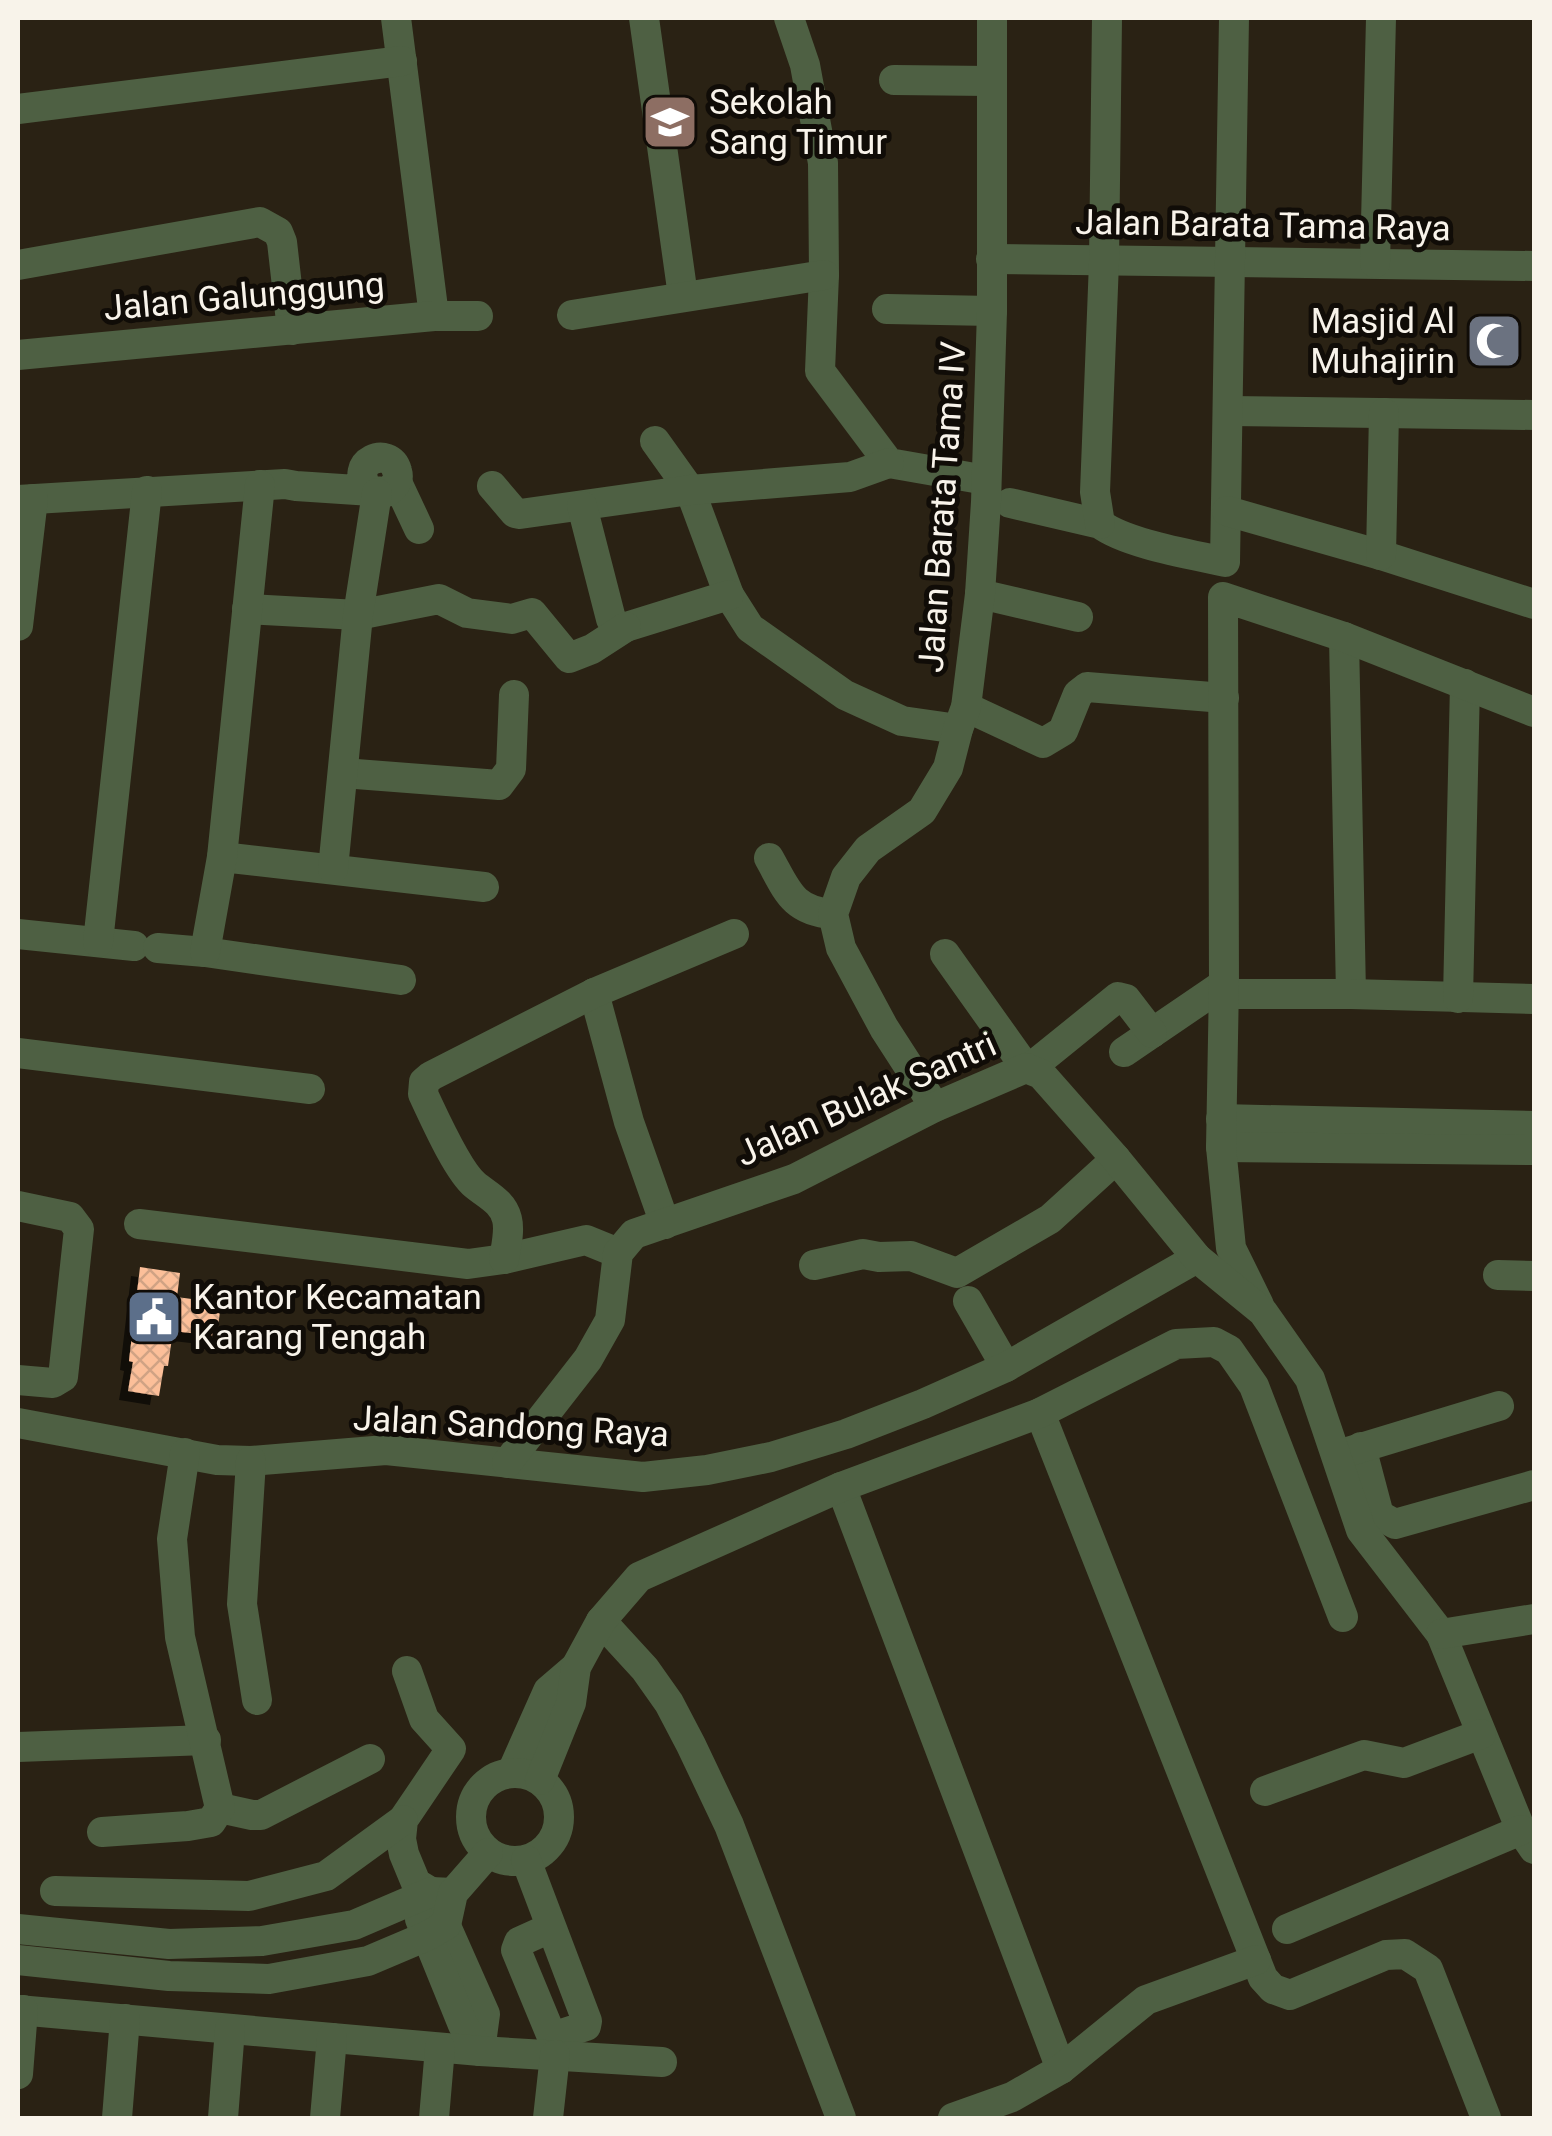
<svg xmlns="http://www.w3.org/2000/svg" width="1552" height="2136" font-family="Roboto,sans-serif">
<defs>
<pattern id="building-cross-hatch" width="8" height="8" patternUnits="userSpaceOnUse" patternTransform="scale(2.5)"><rect width="8" height="8" fill="#fcbf99"/><path d="M0 0l8 8M0 8l8-8" fill="none" stroke="#d0a284"/></pattern>
<filter id="shadow"><feDropShadow dx="-9" dy="9" stdDeviation="0" flood-color="#0009"/></filter>
</defs>
<rect width="100%" height="100%" fill="#2a2214"/>
<!-- building -->
<polygon fill="url(#building-cross-hatch)" filter="url(#shadow)" points="140,1267 180,1273 177,1297 221,1303 217,1336 173,1331 168,1366 164,1366 159,1396 128,1391 133,1362 129,1361"/>
<g fill="none" stroke-linecap="round" stroke-linejoin="round">
<!-- minor -->
<g stroke="#4e6043" stroke-width="30">
<polyline points="396,18 434,316"/>
<polyline points="644,18 683,296"/>
<polyline points="789,18 805,65 823,163 824,275 820,371 889,463 986,480"/>
<polyline points="894,80 990,81"/>
<polyline points="18,109 402,61"/>
<polyline points="991,259 1534,266"/>
<polyline points="1375,263 1381,18"/>
<polyline points="18,265 260,222 278,232 282,242 292,330"/>
<polyline points="887,309 992,311"/>
<polyline points="572,315 824,275"/>
<polyline points="18,355 434,316 478,316"/>
<polyline points="1229,411 1534,415"/>
<polyline points="655,441 690,490 729,595 750,628 845,695 902,721 958,729"/>
<polyline points="397,482 419,529"/>
<polyline points="492,486 515,513 520,514 690,490 850,477 889,463"/>
<path d="M18,500L285,484L296,486L387,492C394,487 400,481 397,471C390,444 346,462 369,490"/>
<path d="M1010,503L1100,524C1127,544 1190,554 1225,562L1234,18"/>
<polyline points="582,506 611,619 615,626 626,627 729,595"/>
<polyline points="1227,511 1381,555 1534,604"/>
<polyline points="1100,524 1095,492 1104,262 1107,18"/>
<polyline points="1381,555 1384,413"/>
<polyline points="980,594 1078,617"/>
<polyline points="247,609 358,615 439,599 467,613 512,619 532,613 569,658 592,649 626,627"/>
<polyline points="18,626 33,499"/>
<polyline points="1344,637 1351,994"/>
<polyline points="966,707 1043,743 1063,731 1078,694 1087,687 1224,698"/>
<polyline points="343,773 499,785 511,769 514,695"/>
<polyline points="222,857 484,887"/>
<path d="M769,858C787,890 792,911 833,914"/>
<polyline points="333,869 358,615 377,493"/>
<polyline points="18,934 134,946"/>
<polyline points="98,942 147,491"/>
<polyline points="158,948 205,952 401,980"/>
<polyline points="205,952 222,857 260,485"/>
<polyline points="945,954 1026,1068"/>
<polyline points="594,993 629,1122 665,1224"/>
<polyline points="1223,994 1351,994 1534,999"/>
<polyline points="1458,998 1465,684"/>
<polyline points="1124,1052 1224,984"/>
<polyline points="18,1053 310,1089"/>
<polyline points="1029,1069 1118,997 1126,999 1152,1033"/>
<polyline points="935,1107 884,1028 841,948 833,914 846,877 868,849 922,811 948,768 958,729 966,707 980,594 986,502 992,311 992,18"/>
<polyline points="1221,1119 1534,1126"/>
<polyline points="1221,1147 1534,1150"/>
<polyline points="18,1206 70,1217 79,1229 63,1377 53,1383 18,1380"/>
<polyline points="139,1224 468,1264 504,1259 586,1240 618,1253"/>
<path d="M504,1259C506,1247 510,1231 507,1219C503,1202 487,1195 475,1185C457,1170 434,1117 423,1094L424,1082L431,1076L594,993L734,934"/>
<polyline points="814,1265 863,1254 879,1257 911,1256 957,1273 1050,1219 1116,1159"/>
<polyline points="1498,1275 1534,1276"/>
<polyline points="968,1301 1006,1367"/>
<polyline points="1259,1305 1231,1248 1221,1147 1224,984 1223,597 1344,637 1534,712"/>
<polyline points="1040,1413 1263,1978 1273,1989 1290,1995 1386,1955 1405,1954 1428,1969 1486,2118"/>
<polyline points="18,1423 217,1460 251,1461 386,1450 643,1477 707,1470 771,1457 846,1434 923,1404 1006,1367 1197,1258"/>
<polyline points="1361,1447 1379,1515 1395,1524 1534,1485"/>
<polyline points="1344,1453 1499,1406"/>
<polyline points="251,1461 242,1604 257,1700"/>
<polyline points="507,1463 588,1359 610,1320 618,1253 634,1234 794,1179 935,1107 1026,1068 1041,1074 1116,1159 1197,1258 1263,1312 1310,1379 1361,1530 1441,1634 1521,1830 1534,1849"/>
<polyline points="841,1487 1061,2069"/>
<polyline points="601,1621 645,1669 669,1703 691,1745 729,1825 841,2118"/>
<polyline points="1441,1634 1534,1619"/>
<polyline points="407,1671 424,1719 451,1749 403,1820 401,1839 404,1854 416,1883 431,1892 485,2014 480,2051"/>
<polyline points="18,1747 206,1740"/>
<polyline points="512,1772 548,1691 576,1667"/>
<circle cx="515" cy="1817" r="44"/>
<polyline points="540,1780 571,1703 576,1667 601,1621 639,1577 841,1487 1040,1413 1176,1344 1214,1342 1229,1350 1254,1386 1343,1617"/>
<polyline points="1265,1791 1364,1755 1404,1763 1481,1734"/>
<polyline points="220,1808 252,1815 261,1815 370,1759"/>
<polyline points="102,1832 188,1826 211,1822 220,1808 180,1637 172,1539 185,1453"/>
<polyline points="526,1860 587,2021 586,2026 552,2037 516,1950 519,1942 550,1928"/>
<polyline points="55,1891 249,1896 326,1876 403,1820"/>
<polyline points="420,1919 463,2025 480,2051"/>
<polyline points="18,1929 169,1944 262,1941 354,1925 431,1892 453,1893"/>
<polyline points="1287,1929 1521,1830"/>
<polyline points="18,1960 169,1976 269,1979 368,1961 427,1936 446,1925 453,1893 488,1853"/>
<polyline points="18,2010 480,2051 662,2062"/>
<polyline points="18,2074 23,2010"/>
<polyline points="117,2118 125,2019"/>
<polyline points="223,2118 230,2029"/>
<polyline points="325,2118 332,2038"/>
<polyline points="434,2118 440,2048"/>
<polyline points="548,2118 555,2055"/>
<polyline points="953,2118 1012,2097 1061,2069 1146,2000 1256,1960"/>
</g>
</g>
<!-- icons -->
<defs>
<g id="school-square" transform="scale(2.875)"><rect x="-9" y="-9" width="18" height="18" rx="4" fill="#8d6e63" stroke="#100c07"/><path d="M0-5L7-2L0 1L-7-2ZM-4 1L0 2.5L4 1V4Q0 6-4 4Z" fill="#fff"/></g>
<g id="mosque-square" transform="scale(2.875)"><rect x="-9" y="-9" width="18" height="18" rx="4" fill="#6b7280" stroke="#100c07"/><path d="M3.5-4.9A6 6 0 1 0 3.5 4.9A5 5 0 1 1 3.5-4.9Z" fill="#fff"/></g>
<g id="civic-square" transform="scale(2.875)"><rect x="-9" y="-9" width="18" height="18" rx="4" fill="#5c6f8a" stroke="#100c07"/><path d="M-.6-6.5H3V-4.5H.6V-3L4-1V1h2V6H-6V1h2V-1L-.6-3ZM-1.2 2.5V6h2.4V2.5Z" fill="#fff"/></g>
</defs>
<g fill-rule="evenodd">
<use href="#school-square" x="670" y="122"/>
<use href="#mosque-square" x="1494" y="341"/>
<use href="#civic-square" x="154" y="1317"/>
</g>
<g text-anchor="middle" stroke-width="10" stroke-linejoin="round" paint-order="stroke">
<!-- poi labels -->
<g font-size="35" fill="#f8f3ea" stroke="#100c07" text-anchor="start">
<text x="709" y="114">Sekolah<tspan x="709" dy="40">Sang Timur</tspan></text>
<text x="1455" y="333" text-anchor="end">Masjid Al<tspan x="1455" dy="40">Muhajirin</tspan></text>
<text x="193" y="1309">Kantor Kecamatan<tspan x="193" dy="40">Karang Tengah</tspan></text>
</g>
<!-- street labels -->
<g font-size="35" fill="#f8f3ea" stroke="#100c07">
<text transform="translate(1263 225) rotate(1)" y="12">Jalan Barata Tama Raya</text>
<text transform="translate(244 296) rotate(-5)" y="12">Jalan Galunggung</text>
<text transform="translate(942 507) rotate(-86)" y="12">Jalan Barata Tama IV</text>
<text transform="translate(866 1099) rotate(-24)" y="12">Jalan Bulak Santri</text>
<text transform="translate(511 1426) rotate(3)" y="12">Jalan Sandong Raya</text>
</g>
</g>
<!-- border -->
<rect width="1552" height="2136" fill="none" stroke="#f8f3ea" stroke-width="40"/>
</svg>
